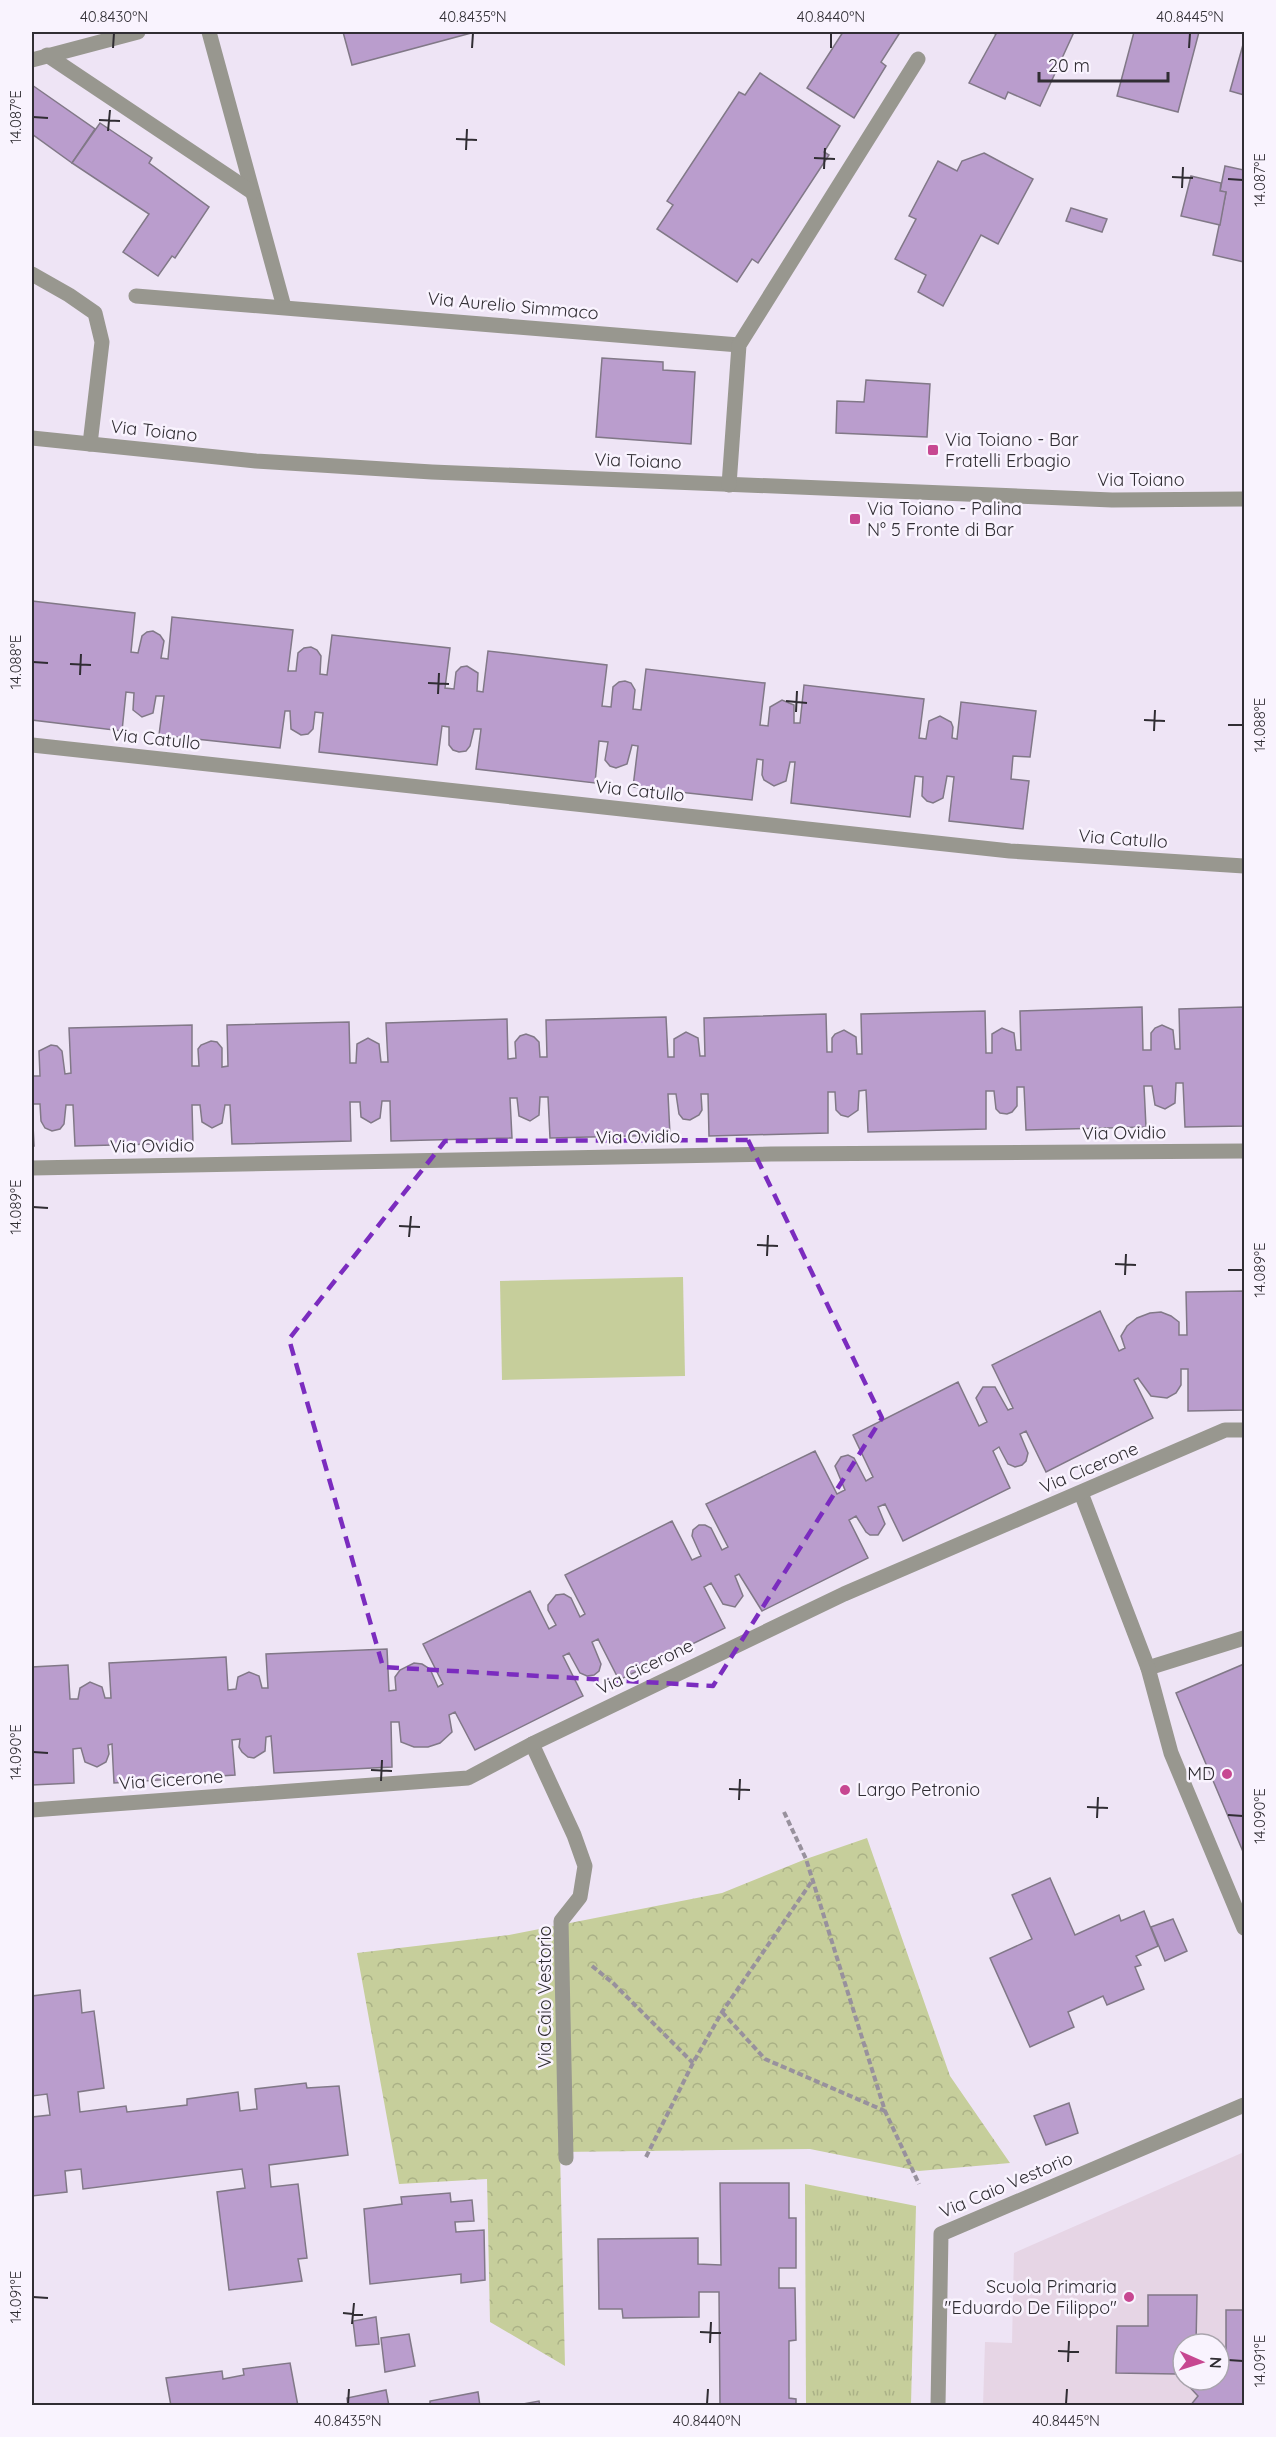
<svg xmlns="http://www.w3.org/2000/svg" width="1276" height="2437" font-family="Quicksand,sans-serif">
<defs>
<pattern id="grass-tufts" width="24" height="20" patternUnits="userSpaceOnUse" patternTransform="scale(1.5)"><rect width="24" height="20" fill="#c6ce9b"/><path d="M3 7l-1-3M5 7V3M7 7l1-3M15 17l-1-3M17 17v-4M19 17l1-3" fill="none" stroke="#aab186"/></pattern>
<pattern id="park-crowns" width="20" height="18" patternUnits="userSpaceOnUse" patternTransform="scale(1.5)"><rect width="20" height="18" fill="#c6ce9b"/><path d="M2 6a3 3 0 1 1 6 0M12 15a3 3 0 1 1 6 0" fill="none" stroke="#aab186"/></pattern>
</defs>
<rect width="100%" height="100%" fill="#eee4f5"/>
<!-- education -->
<path fill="#e6d5e5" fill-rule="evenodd" d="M1244,2152V2405L983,2406L985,2342L1012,2343L1014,2253ZM1183,2344H1219V2380H1183Z"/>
<!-- grass -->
<polygon fill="url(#grass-tufts)" points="805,2184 916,2206 911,2405 806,2405"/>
<!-- park -->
<polygon fill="url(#park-crowns)" points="867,1838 950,2076 1010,2163 919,2171 810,2149 560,2152 565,2366 490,2322 487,2179 399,2184 357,1953 509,1935 722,1893 806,1859"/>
<!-- pitch -->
<polygon fill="#c6ce9b" points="683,1277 685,1376 502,1380 500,1281"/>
<!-- building -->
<g fill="#ba9dcd" stroke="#817887" stroke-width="1.5">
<polygon points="343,32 475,32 352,65"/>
<polygon points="843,32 895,32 899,34 881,62 886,66 854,118 807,88"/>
<polygon points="990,32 1074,32 1040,106 1008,92 1005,99 969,83 996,34"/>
<polygon points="1134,32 1199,32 1178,112 1117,96"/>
<polygon points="1244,41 1244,95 1230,91"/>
<polygon points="760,73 840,126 824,152 829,155 758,263 752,259 737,282 657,229 673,205 667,201 739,92 745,95"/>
<polygon points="32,85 95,129 72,163 32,134"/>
<polygon points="100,123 152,158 149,163 209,207 175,258 172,256 158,276 123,252 149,214 72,163"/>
<polygon points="984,153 1033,179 998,244 981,235 943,306 918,292 926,275 895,259 916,219 909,216 938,161 957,171 962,161"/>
<polygon points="1225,166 1244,170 1244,262 1213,255 1226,192 1220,191"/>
<polygon points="1191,176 1221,183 1220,191 1226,192 1220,225 1181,216"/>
<polygon points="1071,208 1107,219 1102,232 1066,221"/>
<polygon points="602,358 663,362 663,370 695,372 691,444 596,437"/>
<polygon points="866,380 930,384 927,437 836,433 837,401 864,402"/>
<polygon points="32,601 135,613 131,652 138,653 142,636 147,632 153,631 160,635 164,641 161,658 168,659 172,617 293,630 288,671 296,671 298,653 304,648 311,647 317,650 321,656 320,674 327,675 332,635 450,648 445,688 454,689 456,672 461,667 467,666 478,673 477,691 483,692 488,651 607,665 602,706 611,707 613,687 619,682 625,681 631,683 635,690 633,709 641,710 646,669 765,683 760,725 768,726 770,707 782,700 794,705 794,723 800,723 804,685 924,699 919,738 926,739 929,721 940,716 951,722 953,727 952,738 957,739 961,702 1036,711 1030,757 1013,756 1011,779 1029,781 1023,829 949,821 954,777 947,776 943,798 933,803 927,801 922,796 923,777 915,776 910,817 791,803 795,762 790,762 786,781 774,786 764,780 762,775 763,760 757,759 752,800 633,787 638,746 632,745 627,764 616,768 610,766 605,760 608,742 599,741 595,783 476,769 481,729 474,729 470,746 466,751 459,752 453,750 449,745 449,727 442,726 437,765 319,752 323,713 315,712 313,729 308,734 301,735 291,729 290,711 285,711 280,748 159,735 164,696 156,696 153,713 142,717 133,710 134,693 126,692 122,731 32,720"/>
<polygon points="1142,1007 1143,1050 1151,1050 1151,1033 1155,1028 1162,1025 1173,1030 1175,1049 1180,1049 1179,1009 1244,1007 1244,1126 1185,1127 1183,1083 1176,1083 1175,1103 1165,1109 1155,1105 1152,1086 1144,1086 1146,1127 1026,1130 1024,1087 1017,1087 1017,1106 1012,1112 1007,1114 1000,1113 996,1109 994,1091 986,1091 986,1129 868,1132 866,1090 859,1091 858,1110 848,1117 841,1115 836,1110 835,1092 828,1092 828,1133 709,1136 708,1094 701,1094 702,1110 699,1115 690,1120 683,1119 679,1114 676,1094 668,1094 670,1135 550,1138 548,1097 540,1097 539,1115 530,1121 519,1116 517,1098 510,1098 512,1138 391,1141 390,1101 382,1101 380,1118 371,1123 361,1117 360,1102 350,1102 351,1141 232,1144 230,1105 225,1105 222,1123 212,1128 202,1122 200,1105 192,1105 193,1143 75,1146 73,1105 66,1105 64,1124 60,1129 52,1131 45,1128 41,1121 40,1104 32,1104 34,1146 32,1146 32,1037 32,1076 40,1076 39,1051 51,1045 57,1046 62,1051 65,1074 71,1073 69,1028 192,1025 192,1066 199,1066 198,1049 201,1045 211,1041 217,1042 222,1048 222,1067 228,1066 227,1025 349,1022 350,1063 356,1063 357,1044 368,1038 379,1044 381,1062 388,1062 386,1023 507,1019 508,1059 516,1058 515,1042 520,1036 526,1034 534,1037 539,1042 540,1057 547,1057 546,1020 666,1017 668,1057 674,1057 674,1039 686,1032 698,1038 700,1056 705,1056 704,1018 826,1014 827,1052 832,1052 832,1038 835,1034 844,1030 856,1037 857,1054 862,1054 861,1014 985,1011 986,1053 992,1053 992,1034 1002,1028 1014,1033 1016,1050 1021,1050 1020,1011"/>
<polygon points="1244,1291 1244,1410 1188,1411 1188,1369 1181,1369 1181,1385 1176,1393 1167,1398 1151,1396 1138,1378 1134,1380 1153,1418 1046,1472 1026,1431 1020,1434 1028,1453 1026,1461 1022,1465 1015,1467 1008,1464 999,1447 993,1451 1010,1488 903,1541 885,1504 878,1507 885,1524 878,1535 870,1535 866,1532 856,1516 849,1520 868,1558 762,1611 739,1574 735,1576 743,1596 735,1607 723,1604 711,1583 704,1587 725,1628 619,1680 598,1639 592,1642 601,1664 599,1671 594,1675 587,1676 580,1673 569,1653 563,1656 583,1696 475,1750 455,1712 449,1715 452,1732 440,1743 428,1747 414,1747 401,1742 399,1722 391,1722 392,1767 274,1773 271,1736 266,1737 265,1751 254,1758 248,1757 242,1752 239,1747 240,1739 232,1740 235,1775 114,1783 112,1744 108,1745 109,1754 106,1762 97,1767 85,1762 81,1748 73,1749 74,1783 32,1785 32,1667 68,1665 70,1699 78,1699 80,1688 90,1682 102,1687 105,1698 111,1698 109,1663 226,1657 228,1690 236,1689 238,1677 249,1672 259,1676 262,1688 268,1688 266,1654 387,1649 389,1691 396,1690 395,1677 400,1670 414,1663 422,1664 430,1669 438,1687 443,1684 423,1644 530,1591 549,1629 556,1625 548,1610 548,1605 556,1595 564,1594 571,1598 580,1617 585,1614 565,1575 672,1521 692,1560 701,1556 692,1536 693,1530 699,1525 705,1525 711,1528 722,1550 728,1547 706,1504 815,1451 837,1494 845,1490 835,1466 841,1457 848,1455 854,1458 866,1481 873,1477 853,1435 958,1382 979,1426 987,1422 976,1398 983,1387 995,1387 1008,1410 1013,1408 992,1365 1100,1311 1119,1351 1125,1348 1121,1336 1127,1326 1137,1318 1150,1313 1161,1312 1171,1316 1179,1322 1179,1335 1187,1335 1186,1292"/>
<polygon points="1244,1664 1244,1854 1176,1693"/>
<polygon points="1050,1878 1075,1935 1119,1915 1121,1921 1144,1911 1158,1946 1136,1956 1141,1965 1135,1967 1144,1989 1107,2005 1103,1996 1068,2012 1074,2027 1030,2047 990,1958 1032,1939 1012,1895"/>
<polygon points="1173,1919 1187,1951 1165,1961 1151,1927"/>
<polygon points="80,1990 82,2013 94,2011 104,2088 78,2092 80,2112 126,2106 127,2112 187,2105 187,2099 238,2092 240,2111 257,2109 255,2089 306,2083 307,2088 339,2086 348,2155 269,2165 271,2187 298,2184 307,2258 298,2259 302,2281 229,2290 217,2192 245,2188 242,2169 83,2189 81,2169 65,2171 67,2192 32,2196 32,2117 50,2115 47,2094 32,2096 32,1996"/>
<polygon points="1069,2103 1078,2133 1046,2145 1034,2116"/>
<polygon points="720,2183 789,2183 789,2218 796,2218 796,2268 779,2268 779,2288 795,2288 796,2340 789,2341 789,2398 796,2399 796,2406 720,2406 719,2292 699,2292 699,2317 623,2318 622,2309 599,2309 598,2239 698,2238 698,2264 721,2265"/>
<polygon points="450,2193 451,2202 472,2200 474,2221 455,2222 456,2232 484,2230 485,2280 461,2283 461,2274 370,2284 364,2209 402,2204 401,2197"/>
<polygon points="1148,2295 1197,2295 1196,2344 1183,2344 1183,2380 1177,2374 1116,2373 1117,2326 1148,2326"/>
<polygon points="1226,2310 1244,2310 1244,2406 1190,2406 1198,2396 1183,2380 1219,2380 1219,2377 1226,2372"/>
<polygon points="376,2317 379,2344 356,2346 353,2321"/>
<polygon points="409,2334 415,2366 385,2372 381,2338"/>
<polygon points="290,2363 298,2406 171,2406 166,2378 222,2371 223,2379 244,2375 243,2369"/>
<polygon points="386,2390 389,2406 348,2406 347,2398"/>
<polygon points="478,2392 480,2406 430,2406 430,2401"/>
<polygon points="539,2401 540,2406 512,2406"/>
</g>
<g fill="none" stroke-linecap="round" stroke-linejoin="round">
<!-- path -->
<g stroke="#98919d" stroke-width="4" stroke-dasharray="6 3" stroke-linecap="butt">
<polyline points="784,1812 806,1859 885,2111 919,2184"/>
<polyline points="592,1966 613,1983 693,2063"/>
<polyline points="722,2012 765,2059 885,2111"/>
<polyline points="646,2157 693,2063 722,2012 812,1881"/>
</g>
<!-- lane -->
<g stroke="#98978f" stroke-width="15">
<polyline points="32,274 69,295 95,313 102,342 90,444"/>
<polyline points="532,1744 574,1835 585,1866 580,1897 561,1921 566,2158"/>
</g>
<!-- street -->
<g stroke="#98978f" stroke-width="15">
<polyline points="209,32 284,307"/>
<polyline points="47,55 252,192"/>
<polyline points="32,60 138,32"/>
<polyline points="136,296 739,345"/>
<polyline points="32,438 256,461 432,472 1112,500 1244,499"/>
<polyline points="729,485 739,345 918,59"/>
<polyline points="32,745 1010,851 1244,866"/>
<polyline points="32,1168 771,1154 1244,1151"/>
<polyline points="1081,1493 1148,1668 1244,1638"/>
<polyline points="1148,1668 1171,1753 1244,1928"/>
<polyline points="32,1810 468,1778 532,1744 844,1594 1225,1430 1244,1430"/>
<polyline points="938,2406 941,2234 1244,2105"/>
</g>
</g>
<!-- marked area -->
<path fill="none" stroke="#7b2cbf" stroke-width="4.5" stroke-dasharray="12 8" stroke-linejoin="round" d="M748,1140L882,1418L713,1686L383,1667L289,1339L445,1141Z"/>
<!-- ticks -->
<path fill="none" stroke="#302d33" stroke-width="2" d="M113,48L114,33M472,48L473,33M831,48V33M1189,48L1190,33M33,117L48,118M99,120L120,121M108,131L110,110M456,139L477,140M466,150L467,129M814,158L835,159M824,169L825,148M1172,177L1193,178M1228,179L1243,180M1182,188L1183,167M33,662L48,663M70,664L91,665M80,675L81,654M428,683L449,684M438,694L439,673M786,701L807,703M796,712L797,691M1144,720L1165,721M1228,725H1243M1154,731L1155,710M33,1207L48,1208M399,1226L420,1227M409,1237L411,1216M757,1245L778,1246M767,1256L768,1235M1115,1264L1136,1265M1228,1270H1243M1125,1275L1126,1254M33,1752L48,1753M371,1770L392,1771M381,1781L382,1760M729,1789L750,1790M739,1800L740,1779M1087,1807L1108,1808M1228,1815L1243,1816M1097,1818L1098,1797M33,2297L48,2298M343,2313L363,2315M352,2324L354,2303M700,2332L721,2333M710,2343L711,2322M1058,2351L1079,2352M1228,2360L1243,2361M1068,2362L1069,2341M348,2404L349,2389M707,2404L708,2389M1066,2404L1067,2389"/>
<!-- markers -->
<g fill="#c74791" stroke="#f9f3fe" stroke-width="2">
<rect x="927" y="444" width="12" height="12" rx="3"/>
<rect x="849" y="513" width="12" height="12" rx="3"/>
<circle cx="1227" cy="1774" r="6"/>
<circle cx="845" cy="1790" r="6"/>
<circle cx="1129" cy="2297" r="6"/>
</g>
<g text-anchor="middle" stroke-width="5" stroke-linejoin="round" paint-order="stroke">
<!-- street labels -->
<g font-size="18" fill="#302d33" stroke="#f9f3fe">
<text transform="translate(513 306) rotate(5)" y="6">Via Aurelio Simmaco</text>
<text transform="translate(154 431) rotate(6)" y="6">Via Toiano</text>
<text transform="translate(638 461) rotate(2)" y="6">Via Toiano</text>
<text x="1141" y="486">Via Toiano</text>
<text transform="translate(156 739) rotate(6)" y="6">Via Catullo</text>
<text transform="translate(640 791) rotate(6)" y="6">Via Catullo</text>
<text transform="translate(1123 839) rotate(4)" y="6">Via Catullo</text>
<text transform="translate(1124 1133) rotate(-1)" y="6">Via Ovidio</text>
<text transform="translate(638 1137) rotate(-1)" y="6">Via Ovidio</text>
<text transform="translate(152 1146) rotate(-1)" y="6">Via Ovidio</text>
<text transform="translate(1089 1468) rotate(-23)" y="6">Via Cicerone</text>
<text transform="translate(645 1667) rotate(-26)" y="6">Via Cicerone</text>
<text transform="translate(171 1780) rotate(-4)" y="6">Via Cicerone</text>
<text transform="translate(545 1997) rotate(-90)" y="6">Via Caio Vestorio</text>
<text transform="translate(1006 2185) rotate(-23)" y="6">Via Caio Vestorio</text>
</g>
<!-- poi labels -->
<g font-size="18" fill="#302d33" stroke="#f9f3fe" text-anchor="start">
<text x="945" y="446">Via Toiano - Bar<tspan x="945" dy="21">Fratelli Erbagio</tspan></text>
<text x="867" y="515">Via Toiano - Palina<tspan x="867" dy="21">N° 5 Fronte di Bar</tspan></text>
<text x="1215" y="1780" text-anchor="end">MD</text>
<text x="857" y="1796">Largo Petronio</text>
<text x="1117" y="2293" text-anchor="end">Scuola Primaria<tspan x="1117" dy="21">"Eduardo De Filippo"</tspan></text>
</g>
</g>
<!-- border -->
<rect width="1276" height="2437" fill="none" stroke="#f9f3fe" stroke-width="66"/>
<!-- north arrow -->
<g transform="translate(1201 2362) rotate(93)"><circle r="28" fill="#f9f3fe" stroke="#a9a4ad" stroke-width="1.5"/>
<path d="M0-4.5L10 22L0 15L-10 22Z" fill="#c74791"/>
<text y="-9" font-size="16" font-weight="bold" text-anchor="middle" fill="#302d33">N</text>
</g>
<!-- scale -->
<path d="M1039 72v9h129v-9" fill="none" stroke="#302d33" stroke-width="3"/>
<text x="1048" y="72" font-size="18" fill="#302d33" stroke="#f9f3fe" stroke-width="4.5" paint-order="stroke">20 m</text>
<rect x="33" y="33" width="1210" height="2371" fill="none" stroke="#302d33" stroke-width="2"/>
<g font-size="15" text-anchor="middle" fill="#302d33">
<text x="114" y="22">40.8430°N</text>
<text x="473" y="22">40.8435°N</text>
<text x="831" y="22">40.8440°N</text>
<text x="1190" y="22">40.8445°N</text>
<text transform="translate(16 117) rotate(-90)" y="5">14.087°E</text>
<text transform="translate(1260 180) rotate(-90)" y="5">14.087°E</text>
<text transform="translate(16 662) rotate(-90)" y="5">14.088°E</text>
<text transform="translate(1260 725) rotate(-90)" y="5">14.088°E</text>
<text transform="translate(16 1207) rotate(-90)" y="5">14.089°E</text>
<text transform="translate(1260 1270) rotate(-90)" y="5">14.089°E</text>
<text transform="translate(16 1752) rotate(-90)" y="5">14.090°E</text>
<text transform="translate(1260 1816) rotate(-90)" y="5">14.090°E</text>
<text transform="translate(16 2297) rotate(-90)" y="5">14.091°E</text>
<text transform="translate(1260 2361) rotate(-90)" y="5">14.091°E</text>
<text x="348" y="2426">40.8435°N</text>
<text x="707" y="2426">40.8440°N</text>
<text x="1066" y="2426">40.8445°N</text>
</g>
</svg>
